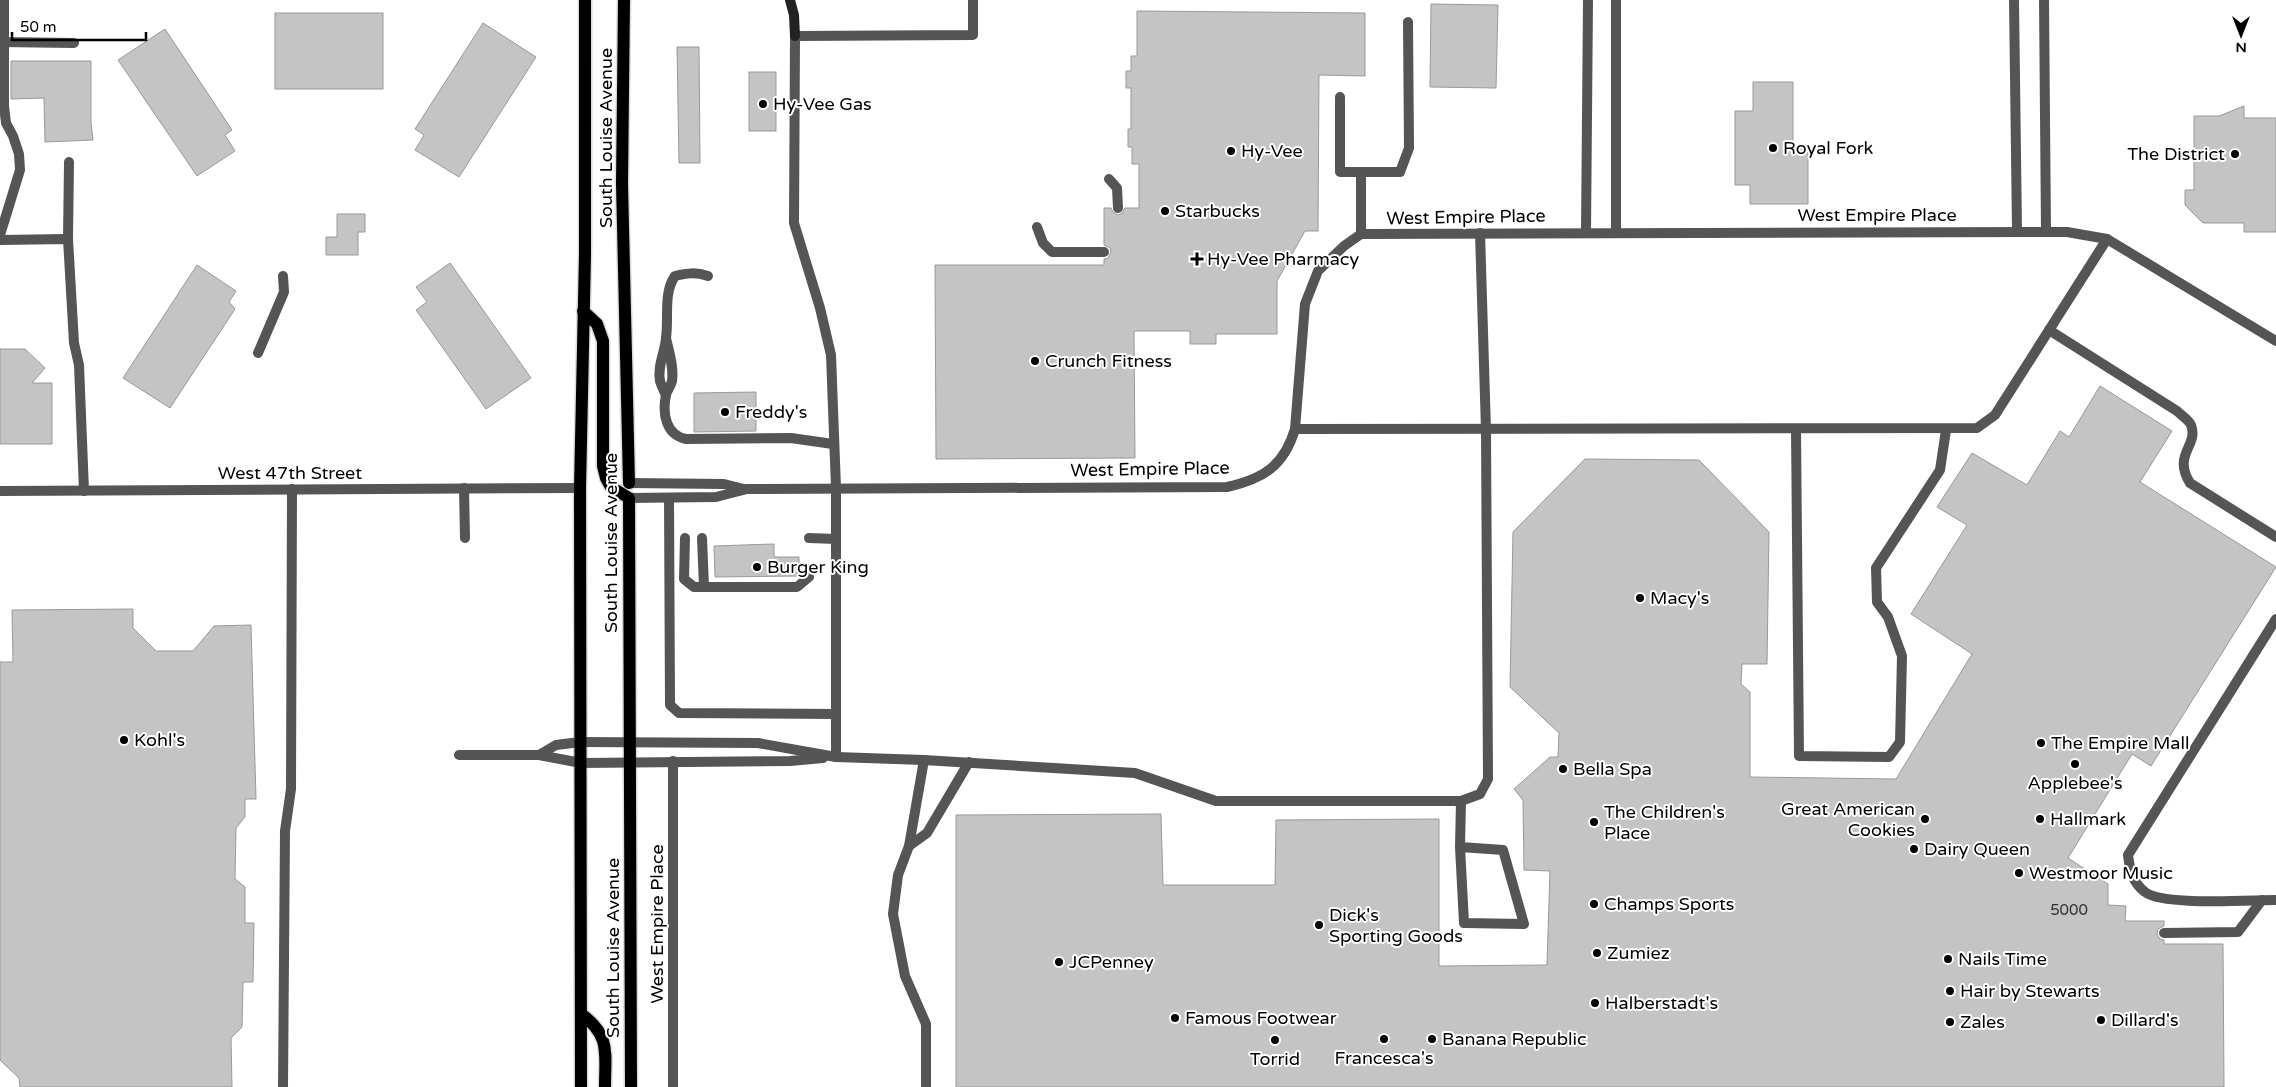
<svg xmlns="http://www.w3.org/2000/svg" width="2276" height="1087" font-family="'Varela Round',sans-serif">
<rect width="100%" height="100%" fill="#fff"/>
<!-- building -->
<g fill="#c4c4c4" stroke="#999">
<polygon points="1431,4 1498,5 1496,88 1430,87"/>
<polygon points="1137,11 1365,13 1365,76 1319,75 1318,231 1305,231 1277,281 1277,334 1216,334 1216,344 1190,344 1190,331 1134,331 1135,458 936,459 935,265 1104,265 1104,259 1108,258 1111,252 1110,248 1104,245 1104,208 1111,208 1113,212 1118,215 1122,213 1125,208 1139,208 1139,164 1132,164 1132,147 1128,147 1128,129 1131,129 1131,88 1126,88 1126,71 1131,71 1131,56 1137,56"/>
<rect x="275" y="13" width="108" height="76"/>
<polygon points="483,23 536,57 459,177 415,150 424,135 415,129"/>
<polygon points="165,29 232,130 225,135 235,151 197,176 118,60"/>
<polygon points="677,47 699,47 700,163 679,163"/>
<polygon points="11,61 91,61 91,123 93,140 45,142 44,98 11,99"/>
<rect x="749" y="72" width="27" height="59"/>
<polygon points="1753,82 1793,82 1793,145 1808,145 1808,204 1750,204 1750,185 1735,185 1735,111 1753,111"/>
<polygon points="2244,106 2244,118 2276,118 2276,232 2244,232 2244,223 2203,223 2185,205 2185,190 2194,190 2194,116 2219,116"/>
<polygon points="337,214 365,214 365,232 358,232 358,255 326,255 326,237 337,237"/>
<polygon points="450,263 531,378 486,409 416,310 427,302 416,287"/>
<polygon points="197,265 236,291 229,302 235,309 170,408 123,378"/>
<polygon points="0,349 25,349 45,368 32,383 52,383 52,444 0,444"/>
<polygon points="2100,386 2172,431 2140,482 2276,567 2151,766 2132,754 2068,858 2108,884 2108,905 2126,906 2125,921 2164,921 2164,926 2158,929 2157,934 2160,939 2164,940 2164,944 2223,944 2224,1087 956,1087 956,815 1161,814 1163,885 1275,885 1276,820 1439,819 1439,966 1547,965 1550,871 1524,870 1523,800 1514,789 1550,757 1558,757 1559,733 1510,687 1513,532 1585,459 1699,460 1769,532 1767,664 1742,664 1741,684 1750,692 1750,777 1896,779 1972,654 1911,614 1967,525 1937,507 1972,453 2027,485 2060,431 2069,437"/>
<polygon points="756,392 756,431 694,432 694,393"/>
<polygon points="774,544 774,557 799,557 799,576 715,577 714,546"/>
<polygon points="133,609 133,628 156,651 193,651 214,626 251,625 256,799 245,799 245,817 236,828 235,879 245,887 245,923 254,923 253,982 243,982 242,1027 231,1038 232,1087 20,1087 19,1078 0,1060 0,662 13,662 12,610"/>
</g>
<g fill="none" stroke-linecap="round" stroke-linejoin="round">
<!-- primary casing -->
<g stroke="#dbdbdb" stroke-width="15">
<g id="primary">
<polyline points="624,0 622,184 629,483"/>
<polyline points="583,311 597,324 603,341 603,466 606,478 611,487 629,498 631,1087"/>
<path d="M581,1014C611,1035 605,1053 605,1087"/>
<polyline points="581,1087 580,488 585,254 585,0"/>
</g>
</g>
<!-- lane -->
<g stroke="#555" stroke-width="10">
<polyline points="0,42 74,43"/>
<polyline points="1340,97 1340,172 1400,172 1409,148 1408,22"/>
<polyline points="1361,173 1361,234"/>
<polyline points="1109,179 1117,188 1118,208"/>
<polyline points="1037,227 1043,243 1052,252 1104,252"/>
<polyline points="0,235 20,170 19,154 13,136 6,123 4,106 4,0"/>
<polyline points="68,239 69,162"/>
<polyline points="0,240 68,239 74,343 79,365 84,491"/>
<path d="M2049,330L2177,411C2181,415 2189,420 2191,425C2199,446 2172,454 2190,483L2276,537"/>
<path d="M666,338C669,352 674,367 672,381C671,386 667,390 666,395C662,414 666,435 686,439L791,438L833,444"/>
<polyline points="258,353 284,292 283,276"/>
<path d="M666,395C664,391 661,385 660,381C657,366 665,352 666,338C669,318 663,293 675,276C687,273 696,272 708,276"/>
<polyline points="1295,429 1977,428 1995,415 2107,239"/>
<polyline points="1796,430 1799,756 1889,757 1900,742 1902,656 1888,617 1877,602 1876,568 1940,470 1946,430"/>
<polyline points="464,488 465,538"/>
<polyline points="836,488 831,355 820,308 794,223 795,36 973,35 973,0"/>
<polyline points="669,499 670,705 679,713 836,714"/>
<polyline points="685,538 684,579 694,587 797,587 809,577"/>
<polyline points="702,538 704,587"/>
<polyline points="809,538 836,539"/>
<path d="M2276,619L2128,855C2130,870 2132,882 2145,892C2162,906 2250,900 2276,900"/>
<polyline points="459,755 539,755 581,763"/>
<polyline points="539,755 556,745 580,742"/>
<polyline points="836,757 924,760 1135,773 1216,801 1461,801 1480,794 1488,779 1486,430 1480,233"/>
<polyline points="924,760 909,846 898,875 893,914 905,976 926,1024 926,1087"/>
<polyline points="909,846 927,833 969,762"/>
<polyline points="1460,847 1503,850 1524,924 1464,923 1460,847 1461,801"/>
<polyline points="2164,933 2238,932 2262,900"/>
<polyline points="283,1087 285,831 291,789 292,489"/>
</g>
<!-- street -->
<g stroke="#555" stroke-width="10">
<polyline points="1616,0 1616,232"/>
<polyline points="2014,0 2017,231"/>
<polyline points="2044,0 2046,231"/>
<polyline points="1586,232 1588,0"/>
<polyline points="629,483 724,484 744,489"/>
<polyline points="836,488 836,757"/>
<polyline points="0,491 580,488"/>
<path d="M629,498L716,497L747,489L1227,487C1263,479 1284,466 1295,429L1305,304L1318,271L1344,246L1361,234L2067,232L2107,239L2276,341"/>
<polyline points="580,742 758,743 836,757"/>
<polyline points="673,761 673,1087"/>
<polyline points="581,763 790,761 823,758"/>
</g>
<!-- secondary -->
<polyline stroke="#222" stroke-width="10" points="790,0 794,15 795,36"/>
<!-- primary -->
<use href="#primary" stroke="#000" stroke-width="12"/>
</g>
<!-- markers -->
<g fill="#000" stroke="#fff" stroke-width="2">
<circle cx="763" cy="104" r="5"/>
<circle cx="1773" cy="148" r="5"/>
<circle cx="1231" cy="151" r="5"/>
<circle cx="2235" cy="154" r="5"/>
<circle cx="1165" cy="211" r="5"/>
<path d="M1194.5 251.5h5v5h5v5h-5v5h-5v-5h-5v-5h5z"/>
<circle cx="1035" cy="361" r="5"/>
<circle cx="725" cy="412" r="5"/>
<circle cx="757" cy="567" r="5"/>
<circle cx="1640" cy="598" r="5"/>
<circle cx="124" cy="740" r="5"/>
<circle cx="2041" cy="743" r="5"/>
<circle cx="2075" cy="764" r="5"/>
<circle cx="1563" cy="769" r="5"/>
<circle cx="1925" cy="819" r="5"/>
<circle cx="2040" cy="819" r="5"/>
<circle cx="1594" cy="822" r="5"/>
<circle cx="1914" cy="849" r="5"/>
<circle cx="2019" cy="873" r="5"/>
<circle cx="1594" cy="904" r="5"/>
<circle cx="1319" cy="925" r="5"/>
<circle cx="1597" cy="953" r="5"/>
<circle cx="1948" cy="959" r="5"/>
<circle cx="1059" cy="962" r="5"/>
<circle cx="1950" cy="991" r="5"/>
<circle cx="1595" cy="1003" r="5"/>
<circle cx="1175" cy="1018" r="5"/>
<circle cx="2101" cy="1020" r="5"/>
<circle cx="1950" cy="1022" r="5"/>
<circle cx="1384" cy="1039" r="5"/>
<circle cx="1432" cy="1039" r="5"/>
<circle cx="1275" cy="1040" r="5"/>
</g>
<g text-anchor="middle" stroke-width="4" stroke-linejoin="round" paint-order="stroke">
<!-- number labels -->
<g font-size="15" fill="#313131">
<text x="2069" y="915">5000</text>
</g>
<!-- poi labels -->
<g font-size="18" fill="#000" stroke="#fff" text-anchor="start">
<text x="773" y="110">Hy-Vee Gas</text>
<text x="1783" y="154">Royal Fork</text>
<text x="1241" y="157">Hy-Vee</text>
<text x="2225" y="160" text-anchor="end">The District</text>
<text x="1175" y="217">Starbucks</text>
<text x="1207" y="265">Hy-Vee Pharmacy</text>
<text x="1045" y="367">Crunch Fitness</text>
<text x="735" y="418">Freddy's</text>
<text x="767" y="573">Burger King</text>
<text x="1650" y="604">Macy's</text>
<text x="134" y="746">Kohl's</text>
<text x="2051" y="749">The Empire Mall</text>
<text x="1573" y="775">Bella Spa</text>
<text x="2075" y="789" text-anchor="middle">Applebee's</text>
<text x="1915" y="815" text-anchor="end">Great American<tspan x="1915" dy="21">Cookies</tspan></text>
<text x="1604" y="818">The Children's<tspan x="1604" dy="21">Place</tspan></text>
<text x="2050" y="825">Hallmark</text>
<text x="1924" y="855">Dairy Queen</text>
<text x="2029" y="879">Westmoor Music</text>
<text x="1604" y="910">Champs Sports</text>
<text x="1329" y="921">Dick's<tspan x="1329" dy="21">Sporting Goods</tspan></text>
<text x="1607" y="959">Zumiez</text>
<text x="1958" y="965">Nails Time</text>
<text x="1069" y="968">JCPenney</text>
<text x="1960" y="997">Hair by Stewarts</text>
<text x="1605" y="1009">Halberstadt's</text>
<text x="1185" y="1024">Famous Footwear</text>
<text x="2111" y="1026">Dillard's</text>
<text x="1960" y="1028">Zales</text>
<text x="1442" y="1045">Banana Republic</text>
<text x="1384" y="1064" text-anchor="middle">Francesca's</text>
<text x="1275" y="1065" text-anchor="middle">Torrid</text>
</g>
<!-- street labels -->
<g font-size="18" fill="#000" stroke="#fff">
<text transform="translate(606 138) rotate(-90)" y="6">South Louise Avenue</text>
<text x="1877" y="221">West Empire Place</text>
<text transform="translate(1466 217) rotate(-1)" y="6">West Empire Place</text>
<text transform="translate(1150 469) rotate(-1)" y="6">West Empire Place</text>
<text x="290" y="479">West 47th Street</text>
<text transform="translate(611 543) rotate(-90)" y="6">South Louise Avenue</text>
<text transform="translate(657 924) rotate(-90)" y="6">West Empire Place</text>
<text transform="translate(613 948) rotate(-90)" y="6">South Louise Avenue</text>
</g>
</g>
<!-- north arrow -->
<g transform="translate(2241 35) rotate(180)" stroke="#ffffff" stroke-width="4" paint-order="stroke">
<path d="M0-4L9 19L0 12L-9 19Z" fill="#000000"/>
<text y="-8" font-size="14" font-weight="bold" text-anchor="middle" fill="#000000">N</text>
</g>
<!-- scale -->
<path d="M12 32v8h134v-8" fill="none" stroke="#000000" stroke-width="2.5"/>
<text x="20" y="32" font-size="15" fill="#000000" stroke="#ffffff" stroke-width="4" paint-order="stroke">50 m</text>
</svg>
